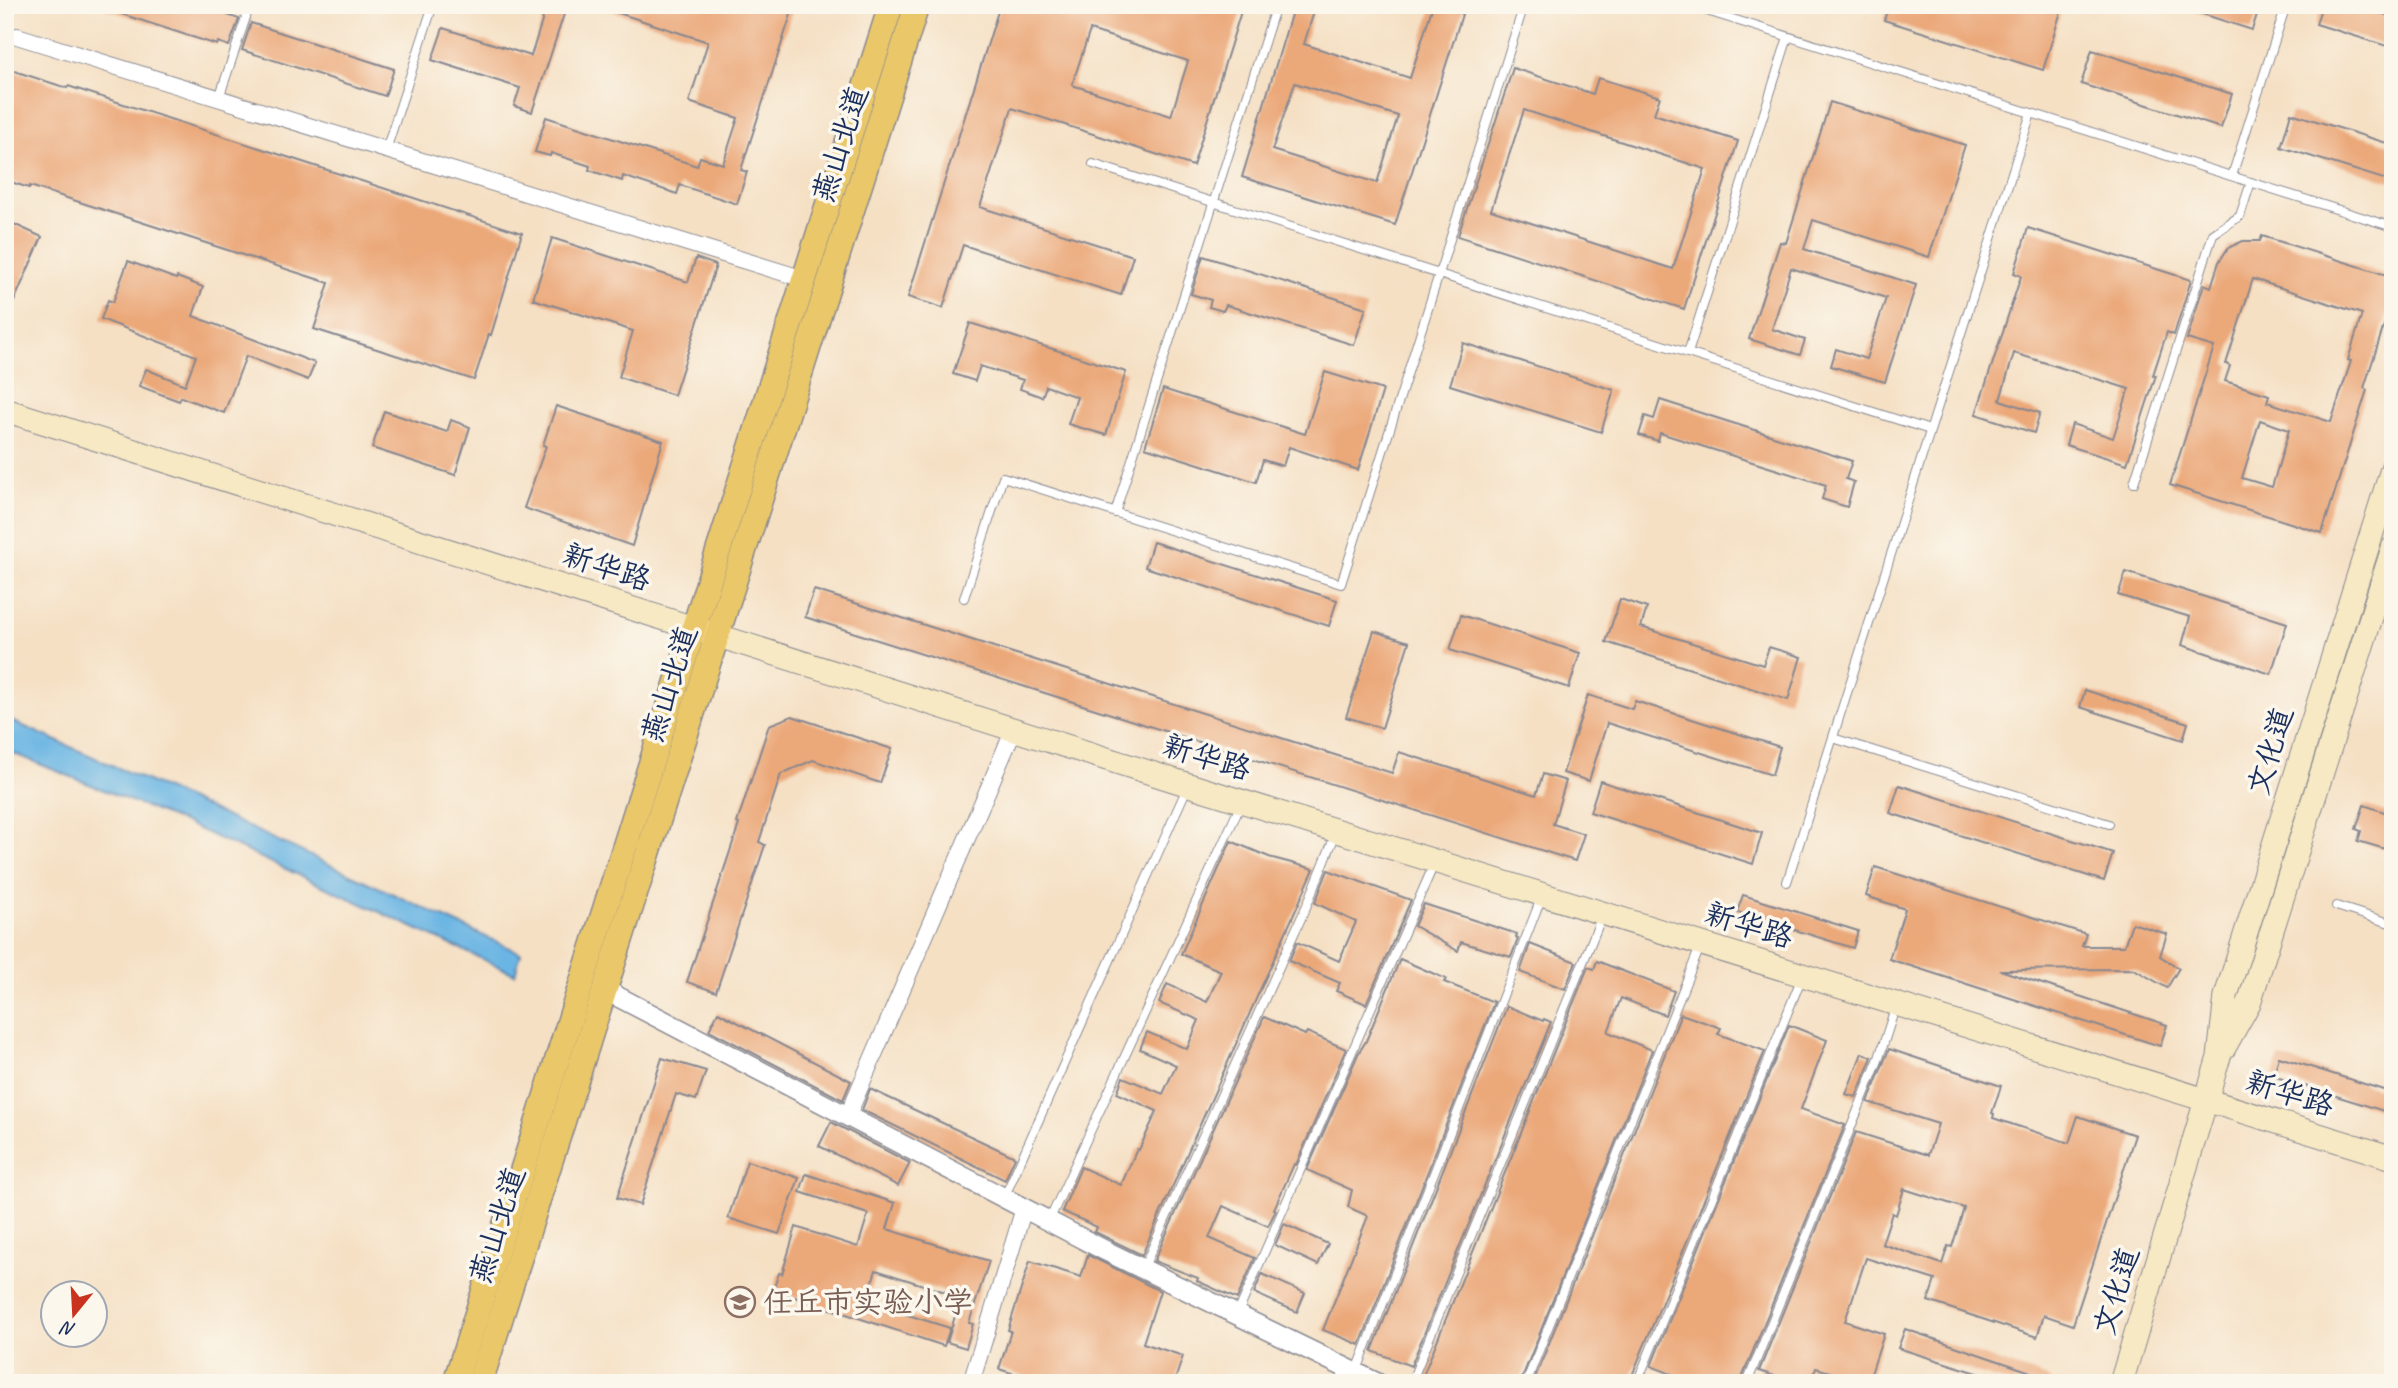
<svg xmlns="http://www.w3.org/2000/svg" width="2398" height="1388" font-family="Caveat,'LXGW WenKai TC',sans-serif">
<rect width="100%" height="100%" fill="#fbf7ec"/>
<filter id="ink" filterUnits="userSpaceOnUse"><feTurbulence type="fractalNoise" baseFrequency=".0143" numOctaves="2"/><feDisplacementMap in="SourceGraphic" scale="14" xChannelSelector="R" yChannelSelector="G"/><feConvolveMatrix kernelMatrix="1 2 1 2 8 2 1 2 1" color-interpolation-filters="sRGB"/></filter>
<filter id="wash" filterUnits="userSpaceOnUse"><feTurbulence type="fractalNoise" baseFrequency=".00686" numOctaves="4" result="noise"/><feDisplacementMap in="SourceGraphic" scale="28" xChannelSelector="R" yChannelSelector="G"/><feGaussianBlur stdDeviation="1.57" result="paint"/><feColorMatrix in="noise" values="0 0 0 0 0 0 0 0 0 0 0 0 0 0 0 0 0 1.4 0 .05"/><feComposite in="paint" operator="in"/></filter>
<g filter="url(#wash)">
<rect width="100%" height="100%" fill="#f5e0c4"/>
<!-- water -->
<polygon fill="#6bb5e3" stroke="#4372a0" stroke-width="2" points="5,718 175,793 521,953 515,974 185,823 5,750"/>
<g id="blocks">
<!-- building -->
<g fill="#eba879" fill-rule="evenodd">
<polygon points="106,5 215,5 229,10 227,15 239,19 229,46 218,42 217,45 106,9"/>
<polygon points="547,5 567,5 532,112 514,106 520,88 432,60 443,28 531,56"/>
<polygon points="606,5 794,5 741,170 747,172 737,204 680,185 677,194 623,176 622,181 589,170 590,166 551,153 550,156 535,152 546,117 697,166 700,157 723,164 738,118 689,102 708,42 606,9"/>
<path d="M1000,5H1191L1204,10L1205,5H1243L1193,166L1012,108L980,207L1133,256L1121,295L963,245L943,308L908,297ZM1090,30L1188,61L1171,116L1072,85Z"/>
<path d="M1294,5H1316L1304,44L1410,78L1433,5H1465L1395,225L1242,177ZM1295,83L1398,116L1377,183L1272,150Z"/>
<polygon points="1889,5 2063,5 2043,70 1884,20"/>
<polygon points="2187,5 2260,5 2252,30 2187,9"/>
<polygon points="2322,5 2355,5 2393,17 2393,48 2316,24"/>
<polygon points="251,23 394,69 385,96 242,50"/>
<polygon points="2092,50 2232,94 2221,128 2081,84"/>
<polygon points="5,68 67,88 68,86 522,233 491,335 489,334 474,380 314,329 329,283 30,186 29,188 5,180"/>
<path d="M1513,68L1593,94L1598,78L1660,97L1654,114L1738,141L1684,309L1458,236ZM1524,110L1705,169L1673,269L1491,210Z"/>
<polygon points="1830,102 1965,145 1929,257 1813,220 1804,249 1916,285 1885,382 1831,366 1836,349 1866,359 1886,298 1791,268 1772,329 1805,340 1800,355 1749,339 1780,242 1786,243"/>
<polygon points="2291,113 2393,145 2393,182 2281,147"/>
<polygon points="5,220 42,237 5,322"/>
<polygon points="2028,228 2191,280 2174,335 2167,332 2153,375 2156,375 2127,464 2066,445 2072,424 2113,438 2129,389 2014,353 2000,400 2040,413 2034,433 1976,414 2021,276 2014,273"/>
<path d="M2262,236L2393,277V297L2364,388L2367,390L2322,533L2170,485L2214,347L2187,339L2204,284L2211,287L2219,262L2228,248L2243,241H2260ZM2253,279L2362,314L2348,360L2351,361L2331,422L2267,402L2269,395L2225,381L2230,366L2226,364ZM2260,420L2289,430L2272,487L2242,478Z"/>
<polygon points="552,238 688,282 696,258 716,265 674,395 619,377 633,331 533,299"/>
<polygon points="1203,256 1366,308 1354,345 1226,305 1223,311 1209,307 1211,300 1191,294"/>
<polygon points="128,261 176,279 177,277 203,287 193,316 315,363 308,380 246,356 224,413 181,397 179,401 139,386 146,369 185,385 196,356 101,319 108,300 113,302"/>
<polygon points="970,323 1126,372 1106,435 1068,424 1077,397 1046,386 1042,397 1020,389 1023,380 980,366 975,381 953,374"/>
<polygon points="1463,343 1614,390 1601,432 1450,385"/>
<polygon points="1325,372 1383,390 1358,470 1289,447 1283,466 1263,460 1256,482 1145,447 1163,389 1305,434"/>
<polygon points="1660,400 1852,461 1846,479 1854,482 1847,507 1822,499 1826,485 1660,433 1658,441 1639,435 1645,416 1654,419"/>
<polygon points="556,406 663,441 632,546 524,508 546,446 543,445"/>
<polygon points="384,411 447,432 451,420 470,427 455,475 372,448"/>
<polygon points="1153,542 1337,600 1329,626 1145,567"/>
<polygon points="2126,572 2287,623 2271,674 2182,645 2190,617 2118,595"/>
<polygon points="814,590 1392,773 1399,752 1536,795 1543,774 1566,781 1553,824 1584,834 1575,861 805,617"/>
<polygon points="1620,599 1647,608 1641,627 1763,665 1769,647 1801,657 1788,700 1606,642"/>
<polygon points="1461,615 1580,653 1569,688 1450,650"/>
<polygon points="1374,631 1409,642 1382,728 1346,717"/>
<polygon points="2085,690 2188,723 2183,740 2080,707"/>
<polygon points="1588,695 1632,709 1635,701 1780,747 1772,775 1607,723 1589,781 1563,773"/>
<polygon points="792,716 892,749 880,783 813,760 781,774 759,842 765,845 716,992 687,982 739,824 737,823 769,725"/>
<polygon points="1600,781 1762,833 1753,864 1590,812"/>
<polygon points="1899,785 2113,853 2104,881 1890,813"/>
<polygon points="2364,805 2393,815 2393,841 2388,839 2385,849 2358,841 2361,831 2356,829"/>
<polygon points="1231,841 1269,857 1314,869 1142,1255 1095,1232 1097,1227 1062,1211 1081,1167 1121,1185 1137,1149 1139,1150 1157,1111 1117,1093 1123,1077 1163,1094 1176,1065 1140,1049 1147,1032 1187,1049 1199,1020 1159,1003 1167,984 1207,1002 1221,971 1181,954"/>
<polygon points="1875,867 2086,934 2082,946 2124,946 2132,923 2167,934 2160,956 2179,968 2167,988 2134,969 2000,970 2167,1025 2160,1046 1889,959 1905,909 1866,896"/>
<polygon points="1328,870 1411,900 1366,1004 1336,991 1340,983 1289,961 1297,942 1339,961 1356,922 1315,903"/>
<polygon points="1743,895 1858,931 1853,948 1737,912"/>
<polygon points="1424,904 1517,934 1516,938 1518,939 1511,957 1461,942 1458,951 1414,926"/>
<polygon points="1530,944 1576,962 1565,989 1520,972"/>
<polygon points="1400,959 1446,979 1444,982 1494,1002 1360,1345 1323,1330 1368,1216 1348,1207 1352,1190 1307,1170 1358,1054 1366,1041"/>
<polygon points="1597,961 1674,991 1665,1015 1621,998 1608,1032 1652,1050 1520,1383 1420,1383 1588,967 1594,969"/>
<polygon points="1507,1006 1543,1021 1544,1019 1551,1022 1411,1366 1372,1351"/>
<polygon points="718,1012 851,1081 843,1100 709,1030"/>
<polygon points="1681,1014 1721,1028 1718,1034 1765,1051 1629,1383 1533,1383"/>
<polygon points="1264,1017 1305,1035 1307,1032 1346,1049 1296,1165 1294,1164 1274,1209 1276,1210 1268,1226 1223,1206 1209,1238 1255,1258 1237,1299 1197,1281 1198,1278 1154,1261"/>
<polygon points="1789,1025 1827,1040 1801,1109 1845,1125 1740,1383 1694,1383 1651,1366"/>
<path d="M1889,1049L2001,1086L1992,1113L1994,1114L1993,1118L2069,1143L2078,1116L2135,1135L2073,1325L2044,1315L2037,1337L1928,1301L1935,1280L1866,1258L1845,1321L1884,1334L1868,1383L1816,1368L1811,1383H1796L1759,1371L1856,1132L1928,1155L1938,1124L1868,1102ZM1904,1189L1964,1208L1952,1247L1948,1246L1942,1264L1882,1244L1892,1213L1896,1215Z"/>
<polygon points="1862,1053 1872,1057 1856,1097 1846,1094"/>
<polygon points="2279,1057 2393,1093 2393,1114 2273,1076"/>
<polygon points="662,1058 706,1071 696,1100 676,1094 640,1205 617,1198"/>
<polygon points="870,1089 1015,1157 1005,1180 862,1110"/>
<polygon points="831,1122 910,1163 898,1186 819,1146"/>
<polygon points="747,1161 799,1178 779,1234 728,1218"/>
<polygon points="806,1174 895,1203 887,1229 989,1261 969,1323 973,1324 966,1348 947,1342 961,1297 876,1270 866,1302 950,1328 944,1346 773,1290 779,1273 782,1274 796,1227 858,1247 868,1214 800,1192"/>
<polygon points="1284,1224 1328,1244 1318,1265 1275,1245"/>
<polygon points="1088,1255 1160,1291 1143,1343 1183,1356 1174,1383 1043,1383 999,1369 1011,1331 1008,1330 1030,1261 1081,1277"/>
<polygon points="1262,1274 1305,1293 1297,1312 1254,1293"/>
<polygon points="1905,1329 2051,1379 2051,1383 2009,1383 1898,1348"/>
</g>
</g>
</g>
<g filter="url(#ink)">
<use href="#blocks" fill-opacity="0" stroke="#888891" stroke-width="2"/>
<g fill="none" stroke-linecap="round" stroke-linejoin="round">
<!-- service casing -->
<g stroke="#888891" stroke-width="10">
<g id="service">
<polyline points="1688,5 2393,227"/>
<polyline points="219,98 250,5"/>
<polyline points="386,150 433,5"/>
<polyline points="1093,164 1930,430"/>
<polyline points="2232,176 2286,5"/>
<polyline points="1688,353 1788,37"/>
<polyline points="2134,483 2213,234 2240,216 2251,182"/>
<polyline points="1115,513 1276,5"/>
<polyline points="964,598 1003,477 1341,584 1524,5"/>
<polyline points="1833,738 2109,824"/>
<polyline points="1787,882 2031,113"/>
<polyline points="2336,906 2393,924"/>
<polyline points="1004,1198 1187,788"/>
<polyline points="1049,1221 1241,804"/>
<polyline points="1143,1269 1307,905 1336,833"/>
<polyline points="1237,1315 1435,862"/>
<polyline points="1356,1373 1542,896"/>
<polyline points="1411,1383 1602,916"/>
<polyline points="1526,1383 1700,947"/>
<polyline points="1637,1383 1802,977"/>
<polyline points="1747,1383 1879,1058 1896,1005"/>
</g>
</g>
<!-- minor casing -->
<g stroke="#888891" stroke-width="18">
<g id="minor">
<polyline points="17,36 804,279"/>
<polyline points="848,1115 1014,729"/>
<polyline points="971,1383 1024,1208"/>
<polyline points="1344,1383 1349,1369"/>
</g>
</g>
<!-- tertiary casing -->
<g stroke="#888891" stroke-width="22">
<polyline id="tertiary" points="605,990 1106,1251 1377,1383"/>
</g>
<!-- secondary casing -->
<g stroke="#888891" stroke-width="25">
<g id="secondary">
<polyline points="5,410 1189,785 2393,1158"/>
<polyline points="2224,1048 2249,1003 2393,548"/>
<polyline points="2121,1383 2219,1057 2226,996 2393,466"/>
</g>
</g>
<!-- primary casing -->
<g stroke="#888891" stroke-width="27">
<g id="primary">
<polyline points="455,1383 891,5"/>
<polyline points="480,1383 917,5"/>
</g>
</g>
<!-- service -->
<use href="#service" stroke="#fff" stroke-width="8"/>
<!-- minor -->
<use href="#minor" stroke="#fff" stroke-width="16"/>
<!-- tertiary -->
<use href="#tertiary" stroke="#fff" stroke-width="19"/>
<!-- secondary -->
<use href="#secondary" stroke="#f7e9c3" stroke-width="23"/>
<!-- primary -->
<use href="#primary" stroke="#eac769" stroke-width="24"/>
</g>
</g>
<!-- icons -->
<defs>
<g id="school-ring" transform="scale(1.575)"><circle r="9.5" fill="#fbf7ec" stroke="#8d6e63" stroke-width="1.5"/><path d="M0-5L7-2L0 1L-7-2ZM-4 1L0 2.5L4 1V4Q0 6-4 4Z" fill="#8d6e63"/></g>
</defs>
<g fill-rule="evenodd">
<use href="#school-ring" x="740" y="1302"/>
</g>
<g text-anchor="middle" stroke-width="7" stroke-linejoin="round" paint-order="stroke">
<!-- street labels -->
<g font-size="30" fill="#1b2f5e" stroke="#fbf7ec">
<text transform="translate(840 144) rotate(-72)" y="10">燕山北道</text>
<text transform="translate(607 567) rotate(18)" y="10">新华路</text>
<text transform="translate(669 684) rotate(-72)" y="10">燕山北道</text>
<text transform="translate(2270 751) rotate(-73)" y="10">文化道</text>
<text transform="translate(1207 757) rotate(17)" y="10">新华路</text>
<text transform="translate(1749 925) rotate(17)" y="10">新华路</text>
<text transform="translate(2290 1093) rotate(17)" y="10">新华路</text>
<text transform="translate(497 1225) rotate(-72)" y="10">燕山北道</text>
<text transform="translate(2116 1291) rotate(-73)" y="10">文化道</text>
</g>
<!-- education labels -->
<g font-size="30" fill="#785e54" stroke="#fbf7ec" text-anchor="start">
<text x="763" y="1312">任丘市实验小学</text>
</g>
</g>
<!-- margin -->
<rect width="2398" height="1388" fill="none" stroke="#fbf7ec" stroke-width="28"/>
<!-- north arrow -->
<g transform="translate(74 1314) rotate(198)"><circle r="33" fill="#fbf7ec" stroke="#a1a7b3" stroke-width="2"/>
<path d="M0-5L12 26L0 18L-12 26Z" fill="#c8321e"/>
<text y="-10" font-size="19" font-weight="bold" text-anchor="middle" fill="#1b2f5e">N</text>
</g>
</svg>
